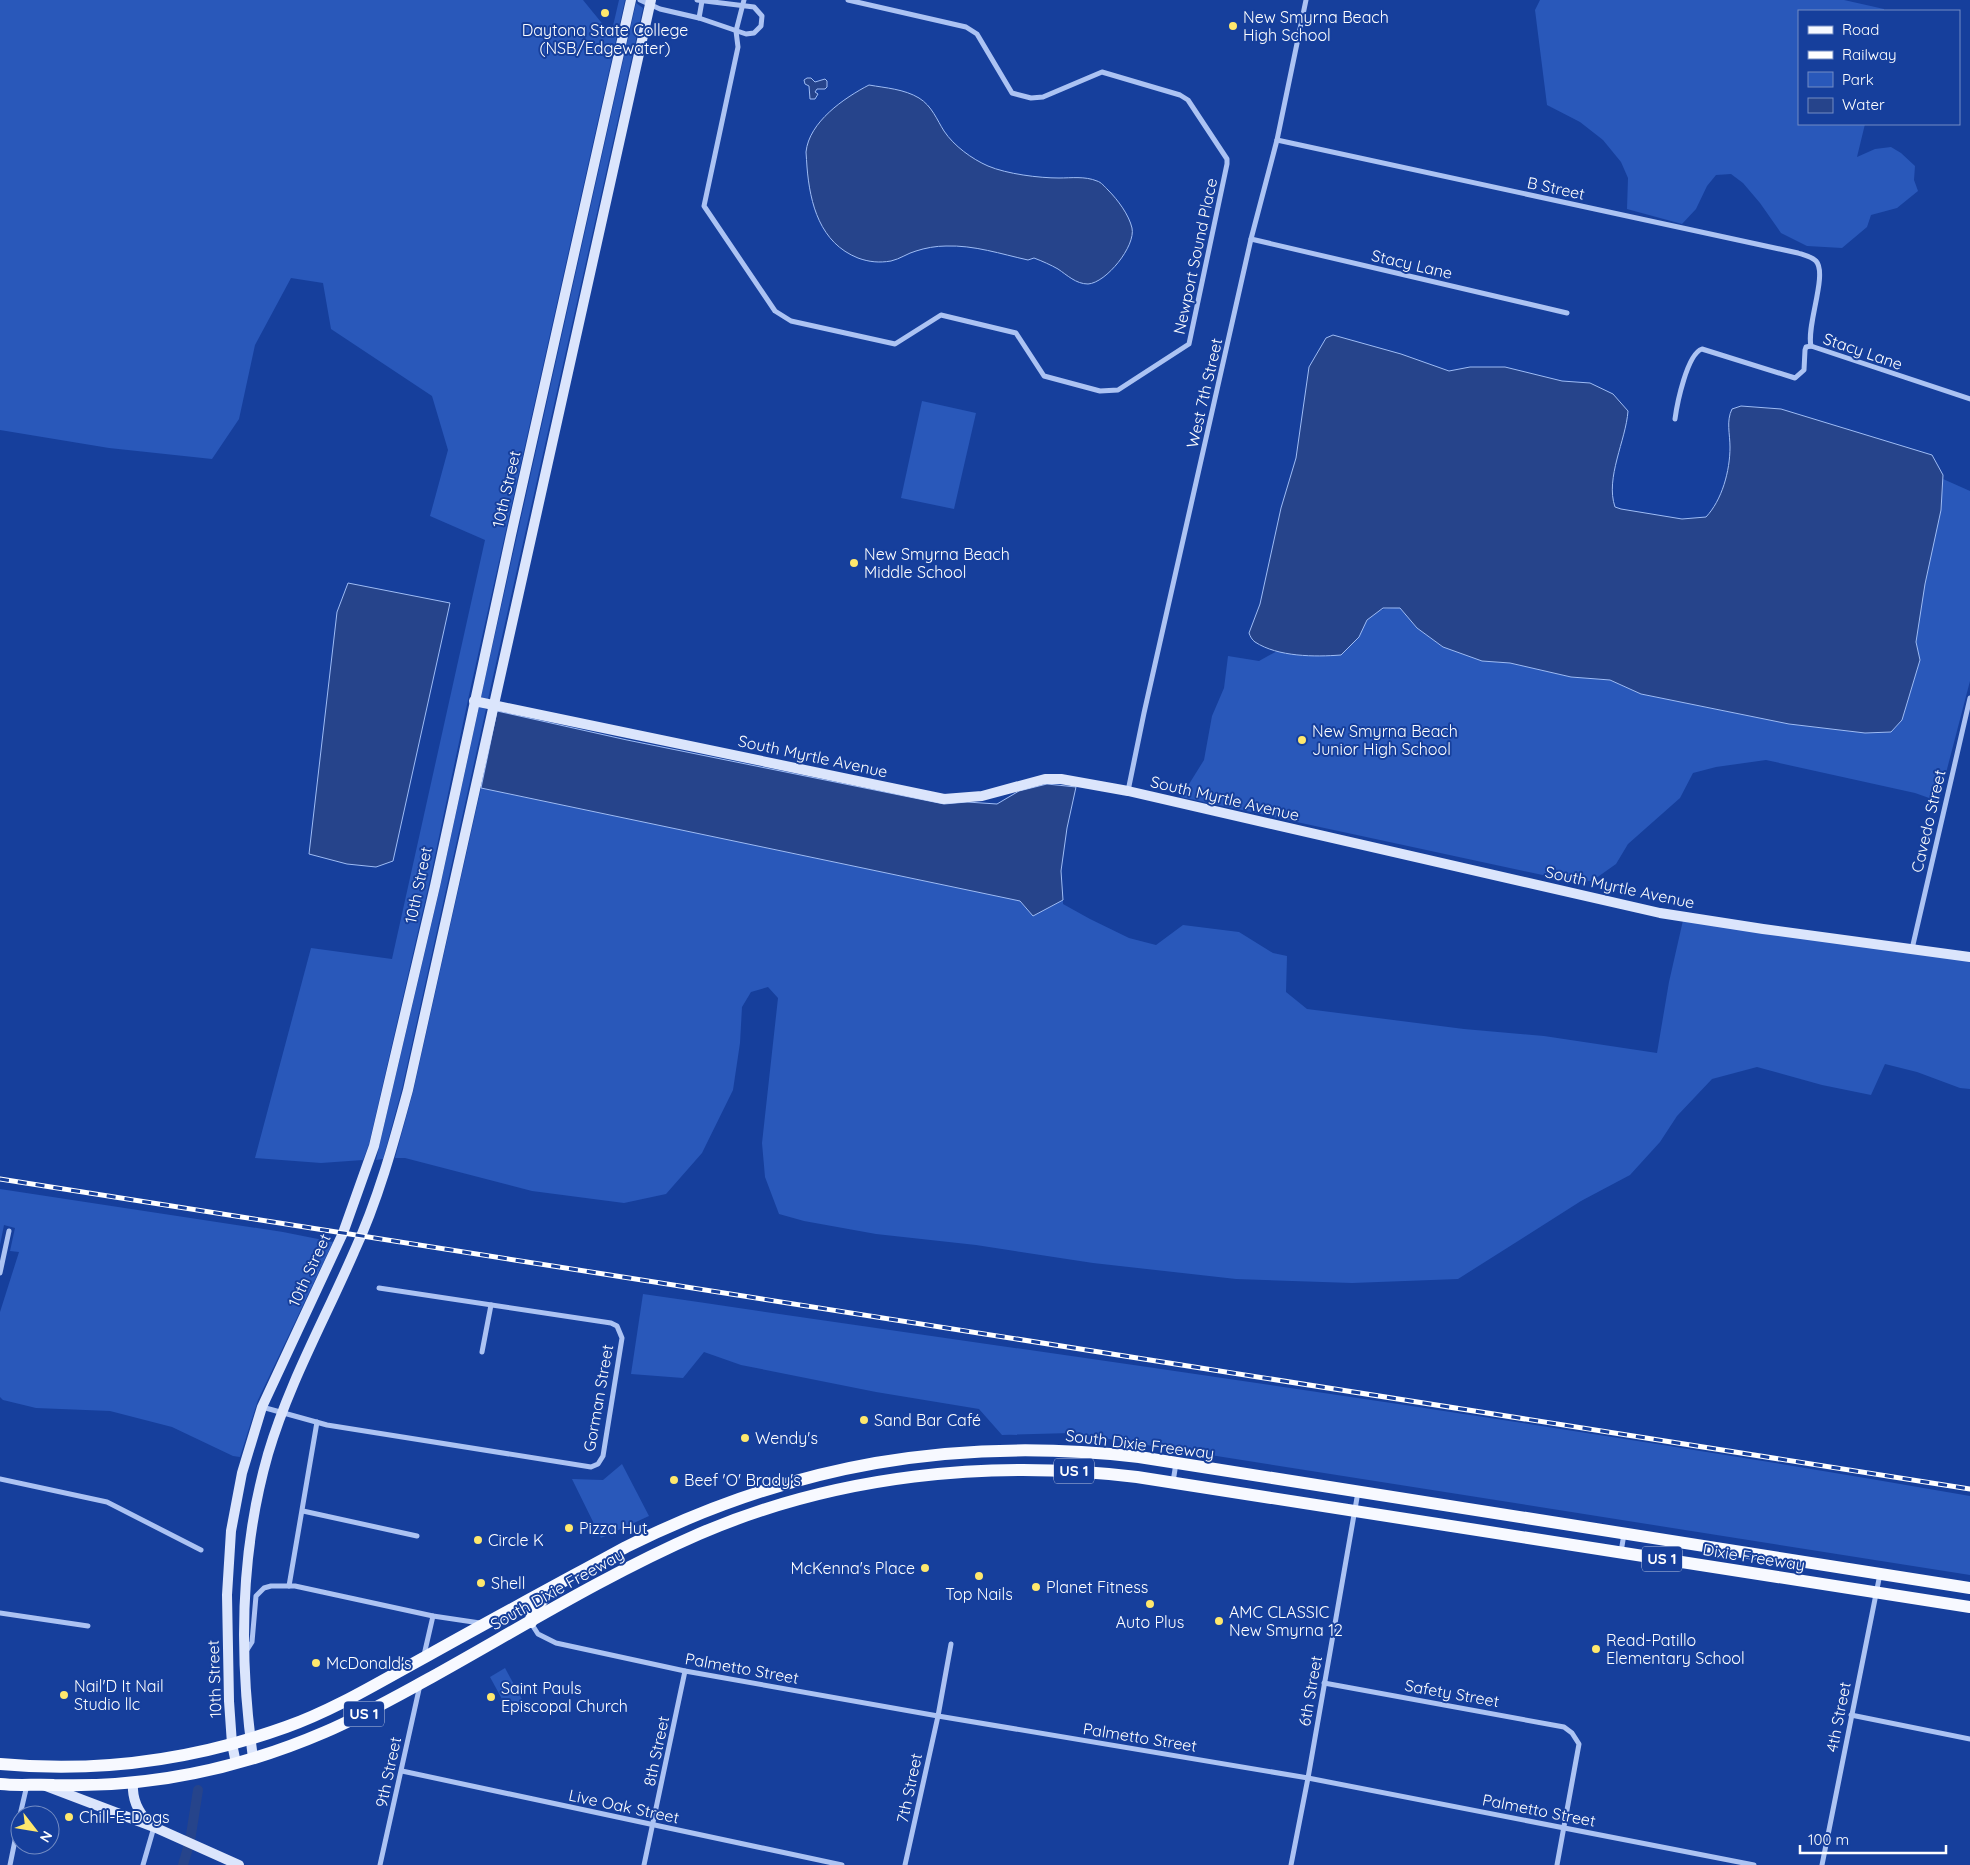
<svg xmlns="http://www.w3.org/2000/svg" width="1970" height="1865" font-family="Quicksand,sans-serif">
<rect width="100%" height="100%" fill="#163f9c"/>
<!-- green -->
<g fill="#2958ba">
<polygon points="0,0 583,0 605,27 609,30 613,26 619,0 625,0 469,695 429,884 369,1144 363,1160 321,1163 255,1158 311,948 392,959 485,540 430,516 448,450 432,396 331,329 323,283 291,278 255,345 239,419 212,459 109,448 0,430"/>
<polygon points="1540,0 1844,0 1884,9 1884,11 1799,11 1799,124 1865,124 1857,157 1875,149 1891,147 1901,153 1915,166 1914,180 1918,191 1897,208 1871,215 1867,227 1842,248 1807,246 1781,233 1760,203 1743,183 1731,174 1716,175 1707,186 1696,209 1682,224 1627,209 1628,178 1621,162 1603,140 1580,122 1547,105 1535,10"/>
<polygon points="636,3 643,8 488,699 481,697"/>
<polygon points="922,401 976,413 954,509 901,498"/>
<path d="M1943,479L1970,491V681L1940,796L1932,799L1915,793L1766,760L1716,767L1693,773L1680,798L1628,844L1616,864L1592,881H1560L1552,877L1181,797L1204,760L1212,716L1224,688L1228,656L1259,661L1277,651L1280,652L1359,637C1369,614 1374,608 1400,608L1417,628L1443,647L1482,661L1510,663L1571,677L1610,680L1641,694L1789,724L1865,733L1891,732L1902,720L1920,660L1916,642L1924,584L1941,510Z"/>
<polygon points="479,707 486,709 402,1089 383,1159 376,1160 439,892"/>
<polygon points="481,788 1020,901 1033,916 1063,900 1063,904 1090,919 1129,938 1156,945 1183,925 1239,932 1273,953 1287,956 1286,992 1307,1009 1464,1029 1544,1036 1657,1053 1669,982 1684,916 1970,957 1970,1089 1960,1088 1917,1072 1885,1064 1871,1095 1822,1085 1757,1067 1712,1079 1677,1116 1660,1142 1630,1175 1581,1201 1458,1279 1352,1283 1236,1279 1093,1263 976,1245 876,1234 804,1221 779,1214 765,1177 762,1143 778,998 768,987 751,992 742,1007 740,1043 733,1090 702,1153 666,1194 624,1203 532,1191 405,1158 395,1158 413,1092"/>
<polygon points="0,1189 283,1232 333,1242 258,1400 240,1457 233,1456 172,1427 110,1411 36,1408 3,1400 0,1397 0,1312 19,1252 10,1251 15,1228 4,1225 0,1245"/>
<path d="M643,1294C1085,1359 1529,1419 1970,1496V1575L1071,1433L1002,1435L979,1409L876,1392L741,1365L704,1352L683,1378L631,1374Z"/>
<polygon points="622,1464 649,1516 601,1538 572,1479 603,1480"/>
<polygon points="505,1668 524,1703 509,1712 490,1677"/>
</g>
<!-- water -->
<g fill="#26448b" stroke="#9ebcf5">
<polygon points="807,78 811,78 815,82 825,79 827,81 827,87 825,89 817,89 815,92 818,94 815,99 810,99 809,86 805,84 804,80"/>
<path d="M869,85C886,88 904,89 919,98C932,106 937,120 944,131C954,146 972,159 988,166C1007,174 1039,178 1059,178C1071,178 1085,176 1097,181C1101,182 1105,187 1108,190C1118,200 1129,215 1132,228C1136,246 1106,283 1088,284C1076,284 1067,275 1058,269C1051,265 1042,261 1034,258L1028,260C1001,254 974,245 946,246C936,246 925,248 916,251C908,253 900,259 891,261C879,263 869,262 858,258C820,243 810,204 807,167C807,162 806,157 806,152C809,122 844,98 869,85Z"/>
<path d="M1333,335L1401,354L1449,371L1470,367H1505L1562,381L1590,383L1613,394L1628,411C1626,440 1605,478 1615,507L1621,509L1682,519L1706,517C1722,500 1730,471 1730,447C1730,434 1726,421 1732,409L1741,406L1781,409L1932,455L1943,475L1941,510L1925,584L1916,642L1920,660L1902,720L1891,732L1865,733L1789,724L1641,694L1610,680L1571,677L1510,663L1482,661L1443,647L1417,628L1400,608H1383L1367,620L1359,637L1341,655C1315,657 1278,657 1255,642C1252,640 1250,636 1249,633L1260,604L1281,508L1296,458L1309,367L1326,338Z"/>
<polygon points="348,583 450,603 393,861 376,867 347,864 309,854 337,612"/>
<polygon points="497,711 627,740 944,804 967,802 997,804 1019,791 1047,784 1076,787 1067,828 1061,871 1063,900 1033,916 1020,901 481,788"/>
</g>
<g fill="none" stroke-linecap="round" stroke-linejoin="round">
<!-- canal -->
<polyline stroke="#26448b" stroke-width="10" points="183,1865 190,1841 198,1790"/>
<!-- street -->
<g stroke="#acc3f3" stroke-width="5">
<polyline points="640,0 660,9 699,18 746,34 754,33 761,26 762,16 754,7 697,0"/>
<polyline points="744,0 736,31 738,47 704,206 775,311 791,321 895,344 941,315 1016,333 1044,376 1100,391 1118,390 1189,344 1227,164 1227,159 1188,100 1180,95 1102,72 1043,97 1031,98 1012,93 977,34 966,27 848,0"/>
<polyline points="699,18 702,1"/>
<path d="M1277,140L1798,253C1804,255 1812,257 1816,261C1828,274 1806,326 1811,346"/>
<polyline points="1251,239 1567,313"/>
<path d="M1675,419C1677,404 1687,354 1702,349L1795,378L1804,370L1805,350L1806,347L1811,346L1970,399"/>
<polyline points="1128,791 1144,713 1251,239 1277,140 1306,0"/>
<polyline points="1912,949 1970,698"/>
<polyline points="0,1273 9,1231"/>
<polyline points="482,1352 491,1305"/>
<polyline points="262,1407 327,1425 591,1467 598,1464 603,1456 622,1338 617,1326 611,1323 379,1288"/>
<polyline points="0,1479 107,1502 201,1550"/>
<polyline points="1173,1482 1176,1463"/>
<polyline points="303,1511 417,1536"/>
<polyline points="1621,1552 1624,1534"/>
<polyline points="289,1586 317,1422"/>
<polyline points="0,1613 88,1626"/>
<polyline points="531,1623 538,1634 556,1643 685,1671 938,1716 1308,1778 1754,1865"/>
<polyline points="245,1653 252,1642 256,1596 264,1588 271,1586 295,1586 433,1616 480,1623"/>
<polyline points="424,1655 433,1616"/>
<polyline points="1324,1683 1564,1727 1572,1733 1579,1744 1557,1865"/>
<polyline points="1851,1715 1970,1739"/>
<polyline points="402,1771 842,1865"/>
<polyline points="20,1815 27,1785"/>
<polyline points="10,1865 20,1816"/>
<polyline points="143,1865 154,1827"/>
<polyline points="380,1865 420,1685"/>
<polyline points="644,1865 685,1671"/>
<polyline points="905,1865 938,1716 951,1644"/>
<polyline points="1291,1865 1308,1778 1358,1492"/>
<polyline points="1822,1865 1880,1574"/>
</g>
<!-- secondary -->
<g stroke="#dbe5fc" stroke-width="10">
<polyline points="474,701 944,799 982,796 1045,779 1061,779 1128,791 1660,913 1763,929 1970,957"/>
<path d="M253,1758C239,1658 240,1552 268,1454C289,1383 325,1319 354,1252C378,1200 393,1145 408,1090L651,0"/>
<polyline points="236,1763 232,1744 229,1701 227,1595 231,1531 242,1473 262,1407 343,1233 374,1146 435,886 511,535 631,0"/>
<path d="M133,1784C132,1800 138,1812 149,1823"/>
<polyline points="46,1786 154,1827 239,1865"/>
</g>
<!-- primary -->
<g stroke="#f7f9ff" stroke-width="12">
<polyline points="531,1622 532,1613 549,1592"/>
<path d="M0,1764C97,1773 194,1760 286,1727C336,1709 381,1681 427,1656C493,1619 560,1583 626,1547C792,1464 955,1436 1139,1457L1970,1588"/>
<path d="M0,1784C18,1786 36,1784 54,1785C149,1788 237,1770 325,1732C362,1716 397,1696 432,1677C520,1628 607,1574 699,1534C836,1475 989,1459 1137,1477L1970,1607"/>
</g>
<!-- rail casing -->
<g stroke="#fff" stroke-width="5">
<polyline id="rail" points="0,1179 1970,1489"/>
</g>
<!-- rail -->
<use href="#rail" stroke="#163f9c" stroke-width="3" stroke-dasharray="9" stroke-linecap="butt"/>
</g>
<!-- markers -->
<g fill="#ffe86d" stroke="#163f9c" stroke-width="2">
<circle cx="605" cy="13" r="5"/>
<circle cx="1233" cy="26" r="5"/>
<circle cx="854" cy="563" r="5"/>
<circle cx="1302" cy="740" r="5"/>
<circle cx="864" cy="1420" r="5"/>
<circle cx="745" cy="1438" r="5"/>
<circle cx="674" cy="1480" r="5"/>
<circle cx="569" cy="1528" r="5"/>
<circle cx="478" cy="1540" r="5"/>
<circle cx="925" cy="1568" r="5"/>
<circle cx="979" cy="1576" r="5"/>
<circle cx="481" cy="1583" r="5"/>
<circle cx="1036" cy="1587" r="5"/>
<circle cx="1150" cy="1604" r="5"/>
<circle cx="1219" cy="1621" r="5"/>
<circle cx="1596" cy="1649" r="5"/>
<circle cx="316" cy="1663" r="5"/>
<circle cx="64" cy="1695" r="5"/>
<circle cx="491" cy="1697" r="5"/>
<circle cx="69" cy="1817" r="5"/>
</g>
<g text-anchor="middle" stroke-width="4" stroke-linejoin="round" paint-order="stroke">
<!-- shield labels -->
<g fill="#163f9c" stroke="#b9c5e1" stroke-width="1">
<rect x="1054" y="1458.5" width="40" height="25" rx="4"/>
<rect x="1642" y="1546.5" width="40" height="25" rx="4"/>
<rect x="344" y="1701.5" width="40" height="25" rx="4"/>
</g>
<g font-size="15" font-weight="bold" fill="#fff">
<text x="1074" y="1476">US 1</text>
<text x="1662" y="1564">US 1</text>
<text x="364" y="1719">US 1</text>
</g>
<!-- poi labels -->
<g font-size="16" fill="#fff" stroke="#163f9c" text-anchor="start">
<text x="1243" y="23">New Smyrna Beach<tspan x="1243" dy="18">High School</tspan></text>
<text x="605" y="36" text-anchor="middle">Daytona State College<tspan x="605" dy="18">(NSB/Edgewater)</tspan></text>
<text x="864" y="560">New Smyrna Beach<tspan x="864" dy="18">Middle School</tspan></text>
<text x="1312" y="737">New Smyrna Beach<tspan x="1312" dy="18">Junior High School</tspan></text>
<text x="874" y="1426">Sand Bar Café</text>
<text x="755" y="1444">Wendy's</text>
<text x="684" y="1486">Beef 'O' Brady's</text>
<text x="579" y="1534">Pizza Hut</text>
<text x="488" y="1546">Circle K</text>
<text x="915" y="1574" text-anchor="end">McKenna's Place</text>
<text x="491" y="1589">Shell</text>
<text x="1046" y="1593">Planet Fitness</text>
<text x="979" y="1600" text-anchor="middle">Top Nails</text>
<text x="1229" y="1618">AMC CLASSIC<tspan x="1229" dy="18">New Smyrna 12</tspan></text>
<text x="1150" y="1628" text-anchor="middle">Auto Plus</text>
<text x="1606" y="1646">Read-Patillo<tspan x="1606" dy="18">Elementary School</tspan></text>
<text x="326" y="1669">McDonald's</text>
<text x="74" y="1692">Nail'D It Nail<tspan x="74" dy="18">Studio llc</tspan></text>
<text x="501" y="1694">Saint Pauls<tspan x="501" dy="18">Episcopal Church</tspan></text>
<text x="79" y="1823">Chill-E-Dogs</text>
</g>
<!-- street labels -->
<g font-size="16" fill="#fff" stroke="#163f9c">
<text transform="translate(1556 188) rotate(12)" y="6">B Street</text>
<text transform="translate(1195 256) rotate(-78)" y="6">Newport Sound Place</text>
<text transform="translate(1412 264) rotate(13)" y="6">Stacy Lane</text>
<text transform="translate(1863 351) rotate(19)" y="6">Stacy Lane</text>
<text transform="translate(1204 393) rotate(-77)" y="6">West 7th Street</text>
<text transform="translate(506 489) rotate(-77)" y="6">10th Street</text>
<text transform="translate(813 756) rotate(12)" y="6">South Myrtle Avenue</text>
<text transform="translate(1225 798) rotate(13)" y="6">South Myrtle Avenue</text>
<text transform="translate(1928 821) rotate(-77)" y="6">Cavedo Street</text>
<text transform="translate(418 885) rotate(-78)" y="6">10th Street</text>
<text transform="translate(1620 887) rotate(12)" y="6">South Myrtle Avenue</text>
<text transform="translate(309 1270) rotate(-65)" y="6">10th Street</text>
<text transform="translate(598 1398) rotate(-80)" y="6">Gorman Street</text>
<text transform="translate(1140 1444) rotate(7)" y="6">South Dixie Freeway</text>
<text transform="translate(1754 1557) rotate(9)" y="6">Dixie Freeway</text>
<text transform="translate(557 1589) rotate(-29)" y="6">South Dixie Freeway</text>
<text transform="translate(742 1668) rotate(10)" y="6">Palmetto Street</text>
<text transform="translate(214 1679) rotate(-92)" y="6">10th Street</text>
<text transform="translate(1310 1691) rotate(-80)" y="6">6th Street</text>
<text transform="translate(1452 1693) rotate(10)" y="6">Safety Street</text>
<text transform="translate(1838 1717) rotate(-79)" y="6">4th Street</text>
<text transform="translate(1140 1737) rotate(9)" y="6">Palmetto Street</text>
<text transform="translate(656 1751) rotate(-78)" y="6">8th Street</text>
<text transform="translate(388 1772) rotate(-78)" y="6">9th Street</text>
<text transform="translate(909 1788) rotate(-78)" y="6">7th Street</text>
<text transform="translate(624 1806) rotate(12)" y="6">Live Oak Street</text>
<text transform="translate(1539 1810) rotate(11)" y="6">Palmetto Street</text>
</g>
</g>
<!-- legend -->
<rect x="1798" y="10" width="162" height="115" fill="#163f9c" stroke="#738cc4"/>
<rect x="1808" y="26" width="25" height="8" fill="#f7f9ff" stroke="#738cc4"/>
<text x="1842" y="35" font-size="15" fill="#ffffff">Road</text>
<rect x="1808" y="51" width="25" height="8" fill="#ffffff" stroke="#738cc4"/>
<text x="1842" y="60" font-size="15" fill="#ffffff">Railway</text>
<rect x="1808" y="72" width="25" height="15" fill="#2958ba" stroke="#738cc4"/>
<text x="1842" y="85" font-size="15" fill="#ffffff">Park</text>
<rect x="1808" y="98" width="25" height="15" fill="#26448b" stroke="#738cc4"/>
<text x="1842" y="110" font-size="15" fill="#ffffff">Water</text>
<!-- north arrow -->
<g transform="translate(35 1830) rotate(121)"><circle r="24" fill="#163f9c" stroke="#738cc4"/>
<path d="M0-4L9 19L0 12L-9 19Z" fill="#ffe86d"/>
<text y="-8" font-size="14" font-weight="bold" text-anchor="middle" fill="#ffffff">N</text>
</g>
<!-- scale -->
<path d="M1800 1845v8h146v-8" fill="none" stroke="#ffffff" stroke-width="2.5"/>
<text x="1808" y="1845" font-size="15" fill="#ffffff" stroke="#163f9c" stroke-width="4" paint-order="stroke">100 m</text>
</svg>
